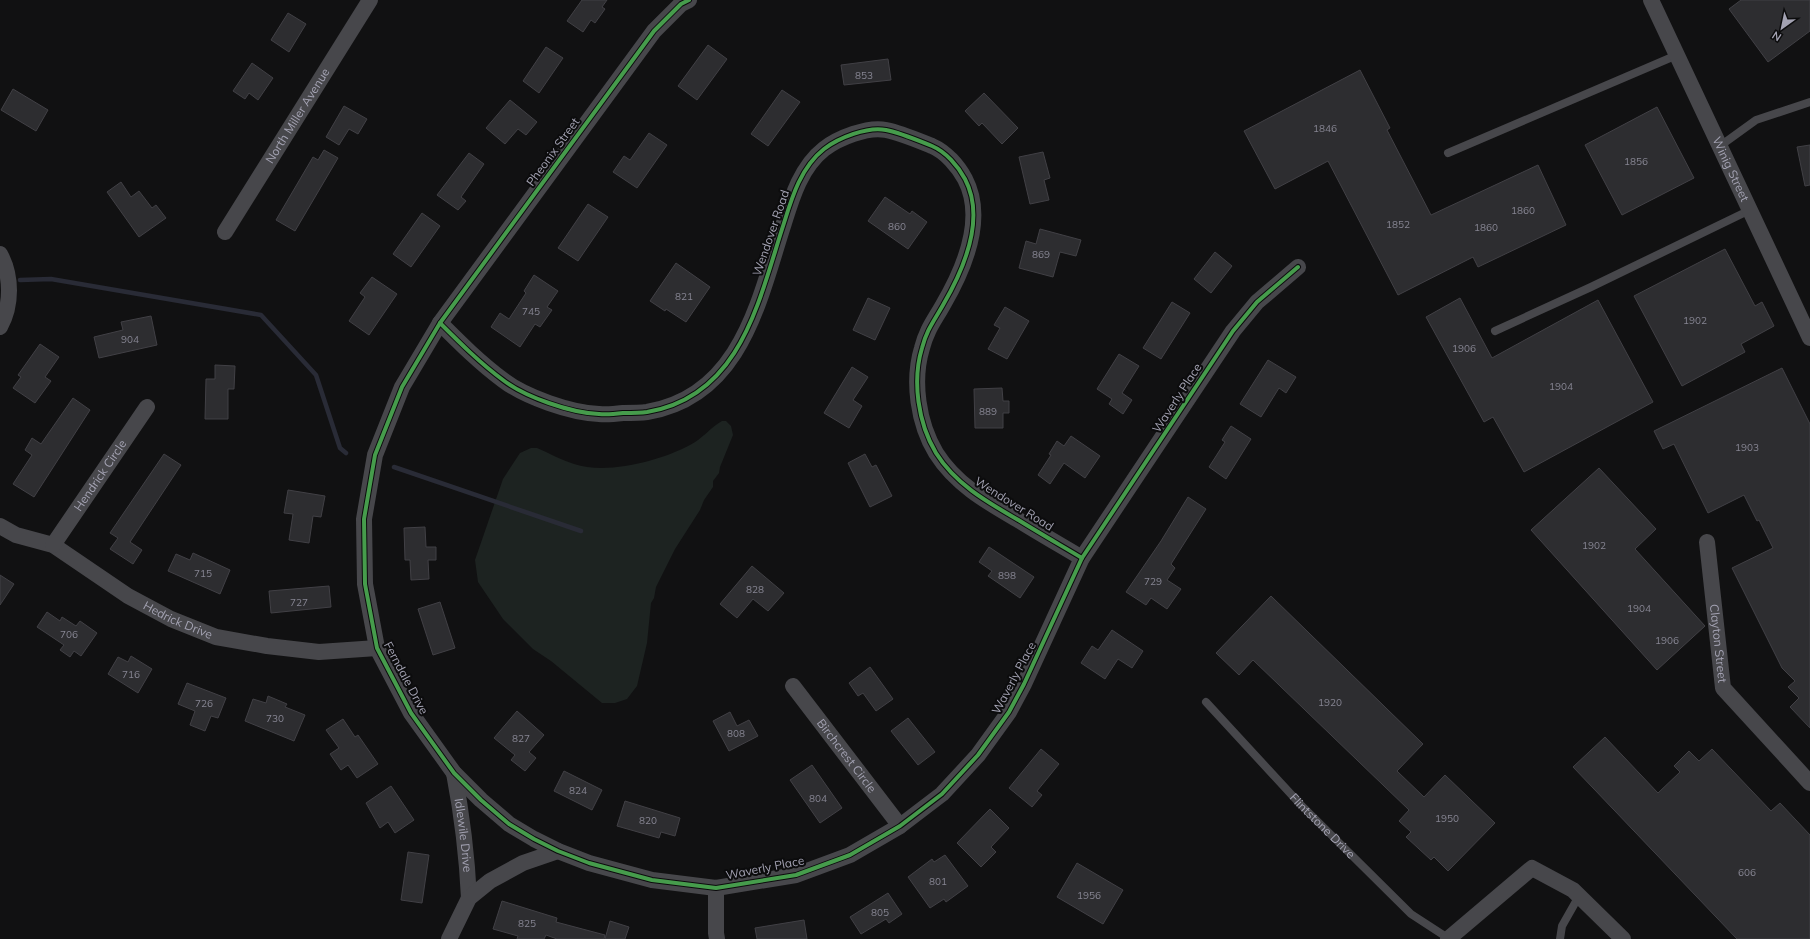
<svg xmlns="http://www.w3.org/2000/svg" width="1810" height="939" font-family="Mulish,sans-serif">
<rect width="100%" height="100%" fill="#111112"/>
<!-- green -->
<path fill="#1d2321" d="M722,421H726L731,426L733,435L720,467L719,473L713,481V487L704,500L700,510L675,549L656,587L654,598L651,603L647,643L637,686L627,699L615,703H602L551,661L533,649L503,619L478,582L475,560L503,479L520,453L531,448H537C549,453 561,460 574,464C607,475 660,461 690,445C702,439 710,428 722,421Z"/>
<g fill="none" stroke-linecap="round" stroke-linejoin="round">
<!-- stream -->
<g stroke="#292b36" stroke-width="4.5">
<polyline points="20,280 51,279 261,315 316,375 340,448 346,453"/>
<polyline points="394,467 581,531"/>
</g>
</g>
<!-- building -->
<g fill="#2d2d30" stroke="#414045">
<polygon points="582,0 607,0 602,7 605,9 595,23 591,20 583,32 567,21"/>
<polygon points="1741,0 1810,0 1810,31 1768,62 1729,9"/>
<polygon points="288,13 306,24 289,52 271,40"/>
<polygon points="708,45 727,59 697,100 678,86"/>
<polygon points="546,47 563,58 539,93 523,81"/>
<polygon points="888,59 891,80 844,85 841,65"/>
<polygon points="252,63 273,78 258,100 249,93 245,99 233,91"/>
<polygon points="1360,70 1390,128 1387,130 1431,215 1538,165 1566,225 1478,267 1473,257 1398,295 1328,161 1275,189 1244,131"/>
<polygon points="13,89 48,110 36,131 1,110"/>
<polygon points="782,90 800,102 768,146 751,134"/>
<polygon points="984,93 1018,128 1002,144 982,123 979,126 965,111"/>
<polygon points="510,100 537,122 526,135 518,129 505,144 486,128"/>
<polygon points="344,106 367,119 358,134 349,129 339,145 326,137"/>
<polygon points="1657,107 1694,178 1622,215 1585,145"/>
<polygon points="649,133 667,145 637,188 613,172 624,156 630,160"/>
<polygon points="1810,145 1810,185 1805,186 1797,147"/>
<polygon points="324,150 338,158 295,231 276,220 313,157 318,160"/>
<polygon points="1043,152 1050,178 1044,180 1049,200 1030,204 1019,157"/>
<polygon points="469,153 484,164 461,197 466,201 458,210 437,195"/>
<polygon points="121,182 131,197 139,191 152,208 156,205 166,218 139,237 107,192"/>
<polygon points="885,197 910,214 912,211 927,222 908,249 868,221"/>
<polygon points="588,204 608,217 578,261 558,248"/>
<polygon points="422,213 440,226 411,267 393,254"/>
<polygon points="1040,229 1081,240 1076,256 1060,252 1053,277 1019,268 1026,241 1036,244"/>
<polygon points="1725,249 1755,306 1762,302 1774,326 1741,344 1745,352 1682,386 1634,296"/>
<polygon points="1215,252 1232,266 1211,293 1194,279"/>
<polygon points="676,263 710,287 686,322 666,309 665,311 650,301"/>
<polygon points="534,275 558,291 547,307 552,310 540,327 535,324 520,347 491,327 500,313 509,319 526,293 524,291"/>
<polygon points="372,277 397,294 369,335 349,321 365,297 360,293"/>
<polygon points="868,298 890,308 875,340 853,330"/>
<polygon points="1460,298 1492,358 1598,300 1653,402 1524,472 1493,417 1484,422 1426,317"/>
<polygon points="1172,302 1190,313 1161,359 1143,348"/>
<polygon points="1005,307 1029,321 1007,359 988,349 1000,328 994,325"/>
<polygon points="151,316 157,345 99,358 94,337 123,330 121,322"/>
<polygon points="40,344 59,357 45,377 51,381 35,403 13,388 21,377 18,375"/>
<polygon points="1119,354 1139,366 1122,393 1132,400 1123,414 1109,404 1112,399 1097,389"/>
<polygon points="1268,360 1296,377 1286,393 1279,388 1261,417 1240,404"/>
<polygon points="215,365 235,366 234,389 228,389 228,419 205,419 206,379 215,379"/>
<polygon points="852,367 868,377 853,400 862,406 849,428 824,413"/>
<polygon points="1782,368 1810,424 1810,728 1790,707 1799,698 1788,687 1795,681 1782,668 1732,568 1773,548 1759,520 1757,521 1744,495 1708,513 1674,444 1663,449 1654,431"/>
<polygon points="1002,388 1003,401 1009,401 1009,413 1003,413 1003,428 975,428 974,389"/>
<polygon points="73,398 90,410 34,497 13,484 32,455 25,450 32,438 41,444"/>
<polygon points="1231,426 1251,439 1226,479 1209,467 1225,442 1222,440"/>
<polygon points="1071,436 1100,456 1085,478 1064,463 1050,484 1038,475 1051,455 1049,454 1057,441 1064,446"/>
<polygon points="164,454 181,465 130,542 142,550 133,564 110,549 118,538 110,533"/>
<polygon points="865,454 872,467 876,465 892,496 870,507 848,463"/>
<polygon points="1599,468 1656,529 1635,549 1705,626 1657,670 1531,530"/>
<polygon points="288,490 325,496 321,517 313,516 309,543 289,540 293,514 284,513"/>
<polygon points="1188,497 1206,509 1171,564 1175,568 1167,580 1181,589 1167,609 1151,598 1146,605 1126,592 1161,541"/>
<polygon points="425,527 426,547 436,547 436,560 428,560 429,579 411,580 410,560 405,560 404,528"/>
<polygon points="989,547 1034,577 1020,598 988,576 992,571 979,562"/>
<polygon points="193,553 230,570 220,594 168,571 176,554 190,560"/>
<polygon points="752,566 784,593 768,611 753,599 737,618 720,604"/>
<polygon points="0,575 14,584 0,605"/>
<polygon points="329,586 331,607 271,613 269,591"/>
<polygon points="1271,596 1423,744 1397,771 1424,797 1445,775 1495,823 1448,871 1434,857 1431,860 1406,837 1411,832 1399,821 1409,810 1253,660 1239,675 1216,653"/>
<polygon points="440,602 455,648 433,655 418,609"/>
<polygon points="47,612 60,621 62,617 76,626 80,621 97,633 81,656 74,651 70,657 60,650 64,645 37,627"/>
<polygon points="1112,630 1143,651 1132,668 1118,659 1105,679 1081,663 1092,646 1098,650"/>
<polygon points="131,656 152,669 138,693 108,674 118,657 128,662"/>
<polygon points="870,667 893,699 876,711 863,693 858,696 849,683"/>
<polygon points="187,683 226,698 218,718 211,716 205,731 190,725 195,711 178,704"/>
<polygon points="268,696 287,704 285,707 305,715 294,741 245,721 253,699 266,703"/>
<polygon points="517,711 544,735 529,752 536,758 525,771 511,760 515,755 494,738"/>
<polygon points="730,712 737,726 749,720 758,736 729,751 713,721"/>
<polygon points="908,718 935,752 918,765 891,731"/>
<polygon points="343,719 355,737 358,735 378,764 357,778 348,765 341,770 330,754 339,748 326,730"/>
<polygon points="1605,737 1658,793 1680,772 1674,766 1689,751 1699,761 1712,749 1771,811 1780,803 1810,835 1810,939 1737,939 1573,767"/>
<polygon points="1041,749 1059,764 1037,791 1042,795 1032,807 1009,788"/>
<polygon points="812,765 842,808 820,823 790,780"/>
<polygon points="564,771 602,790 592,810 554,791"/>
<polygon points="391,786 414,820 395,833 388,822 380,828 366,803"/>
<polygon points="625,801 680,818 675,836 661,832 659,838 617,826"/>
<polygon points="990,809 1009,828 991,847 996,852 981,867 957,843"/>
<polygon points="408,852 429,855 422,903 401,900"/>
<polygon points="945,855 968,886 946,902 944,899 930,908 908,877 932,859 934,862"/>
<polygon points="1077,863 1123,890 1103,924 1057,897"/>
<polygon points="888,893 902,914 889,923 886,919 861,934 850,917"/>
<polygon points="502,901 557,918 556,922 605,935 604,939 557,939 546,935 544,939 517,939 518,936 493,929"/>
<polygon points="804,920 807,939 757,939 755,928"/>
<polygon points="610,921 629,927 625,939 605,939"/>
</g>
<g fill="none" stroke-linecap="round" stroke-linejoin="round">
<!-- service -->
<g stroke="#47474b" stroke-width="8">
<polyline points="1720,146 1756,120 1810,102"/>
<polyline points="1448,153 1677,55"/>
<polyline points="1495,331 1591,287 1750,210"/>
<path id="s1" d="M1206,702L1301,805L1411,914L1448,938"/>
<polyline points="1560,939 1562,926 1579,896"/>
</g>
<!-- minor -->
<g stroke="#47474b" stroke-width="16">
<polyline points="689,0 681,4 654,31 440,323 402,387 375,455 364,519 365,584 377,648 411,713 454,773 481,800 509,824 534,839 558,851 589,863 652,880 716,888 796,875 850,855 900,826 942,794 978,755 1009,712 1024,684 1082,558 1233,331 1257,302 1298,267"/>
<path id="s2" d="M1651,0L1810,338"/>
<path id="s3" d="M225,232L370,0"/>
<path d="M0,254C12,276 12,305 0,327"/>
<path d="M440,323C460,343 480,363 503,380C525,397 571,413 599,414C607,415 615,414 623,413C631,413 640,413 647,412C742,396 759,299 784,223C792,197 801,167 824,149C838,138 868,126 886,130C901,133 917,140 932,146C946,152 958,166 965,179C986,219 964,269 943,305C934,321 927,329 922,348C912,381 918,423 936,453C956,485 989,503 1020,521C1041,534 1062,546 1082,558"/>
<path id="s4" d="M0,526L16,535L53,545L128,596L171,619L216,637L267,646L319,652L377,648"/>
<path id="s5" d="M1707,542L1723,688L1810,783"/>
<path id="s6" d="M53,545L147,407"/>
<path id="s7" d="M793,686L900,826"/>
<path id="s8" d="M454,773C462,815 467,856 469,898"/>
<polyline points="716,888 716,933 717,939"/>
<polyline points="449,939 469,898 490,881 523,863 558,851"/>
<polyline points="1448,939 1532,868 1573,890 1623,939"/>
</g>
<!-- cycleway casing -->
<g stroke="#0c0c0d" stroke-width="6">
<g id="cycleway">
<polyline points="689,0 681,4 654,31 440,323 402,387 375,455 364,519 365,584 377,648 411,713 454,773 481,800 509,824 534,839 558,851 589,863 652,880 716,888 796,875 850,855 900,826 942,794 978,755 1009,712 1024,684 1082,558 1233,331 1257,302 1298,267"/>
<path d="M440,323C460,343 480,363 503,380C525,397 571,413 599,414C607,415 615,414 623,413C631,413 640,413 647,412C742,396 759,299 784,223C792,197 801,167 824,149C838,138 868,126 886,130C901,133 917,140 932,146C946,152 958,166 965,179C986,219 964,269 943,305C934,321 927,329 922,348C912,381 918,423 936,453C956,485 989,503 1020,521C1041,534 1062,546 1082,558"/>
</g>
</g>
<!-- cycleway -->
<use href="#cycleway" stroke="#469c4c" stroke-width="4"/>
</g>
<g text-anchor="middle" stroke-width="4" stroke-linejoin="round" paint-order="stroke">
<!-- number labels -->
<g font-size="10" fill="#868592">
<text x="864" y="79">853</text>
<text x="1325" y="132">1846</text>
<text x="1636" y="165">1856</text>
<text x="1523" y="214">1860</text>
<text x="1398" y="228">1852</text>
<text x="897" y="230">860</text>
<text x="1486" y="231">1860</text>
<text x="1041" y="258">869</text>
<text x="684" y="300">821</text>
<text x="531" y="315">745</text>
<text x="1695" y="324">1902</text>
<text x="130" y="343">904</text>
<text x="1464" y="352">1906</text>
<text x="1561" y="390">1904</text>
<text x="988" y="415">889</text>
<text x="1747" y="451">1903</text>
<text x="1594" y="549">1902</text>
<text x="203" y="577">715</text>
<text x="1007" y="579">898</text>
<text x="1153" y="585">729</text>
<text x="755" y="593">828</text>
<text x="299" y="606">727</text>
<text x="1639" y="612">1904</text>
<text x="69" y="638">706</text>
<text x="1667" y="644">1906</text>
<text x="131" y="678">716</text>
<text x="1330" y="706">1920</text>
<text x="204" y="707">726</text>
<text x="275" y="722">730</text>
<text x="736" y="737">808</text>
<text x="521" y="742">827</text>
<text x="578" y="794">824</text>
<text x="818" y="802">804</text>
<text x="1447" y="822">1950</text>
<text x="648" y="824">820</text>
<text x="1747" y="876">606</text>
<text x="938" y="885">801</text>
<text x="1089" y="899">1956</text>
<text x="880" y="916">805</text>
<text x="527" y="927">825</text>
</g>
<!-- street labels -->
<g font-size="12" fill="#a3a2b2" stroke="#0c0c0d">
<text dy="4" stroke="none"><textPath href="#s3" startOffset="137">North Miller Avenue</textPath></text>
<text transform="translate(553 152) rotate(-54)" y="4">Pheonix Street</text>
<text dy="4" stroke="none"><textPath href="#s2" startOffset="187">Winig Street</textPath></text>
<text transform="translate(771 233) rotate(-71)" y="4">Wendover Road</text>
<text transform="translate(1177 398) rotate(-57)" y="4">Waverly Place</text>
<text dy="4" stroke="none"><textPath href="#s6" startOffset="84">Hendrick Circle</textPath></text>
<text transform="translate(1014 504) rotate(32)" y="4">Wendover Road</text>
<text dy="4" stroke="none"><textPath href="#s4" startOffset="203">Hedrick Drive</textPath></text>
<text dy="4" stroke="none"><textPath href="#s5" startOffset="102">Clayton Street</textPath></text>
<text transform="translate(406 678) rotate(62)" y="4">Ferndale Drive</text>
<text transform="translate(1014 678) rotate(-62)" y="4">Waverly Place</text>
<text dy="4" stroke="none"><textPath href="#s7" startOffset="88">Birchcrest Circle</textPath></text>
<text dy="4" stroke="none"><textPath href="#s1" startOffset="170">Flintstone Drive</textPath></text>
<text dy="4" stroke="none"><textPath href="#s8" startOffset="63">Idlewile Drive</textPath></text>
<text transform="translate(765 868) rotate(-11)" y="4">Waverly Place</text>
</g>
</g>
<!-- north arrow -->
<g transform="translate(1782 28) rotate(213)" stroke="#0c0c0d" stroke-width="3" paint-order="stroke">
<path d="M0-3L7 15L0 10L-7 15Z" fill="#a3a2b2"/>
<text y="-6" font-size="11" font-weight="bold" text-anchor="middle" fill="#a3a2b2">N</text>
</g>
</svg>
